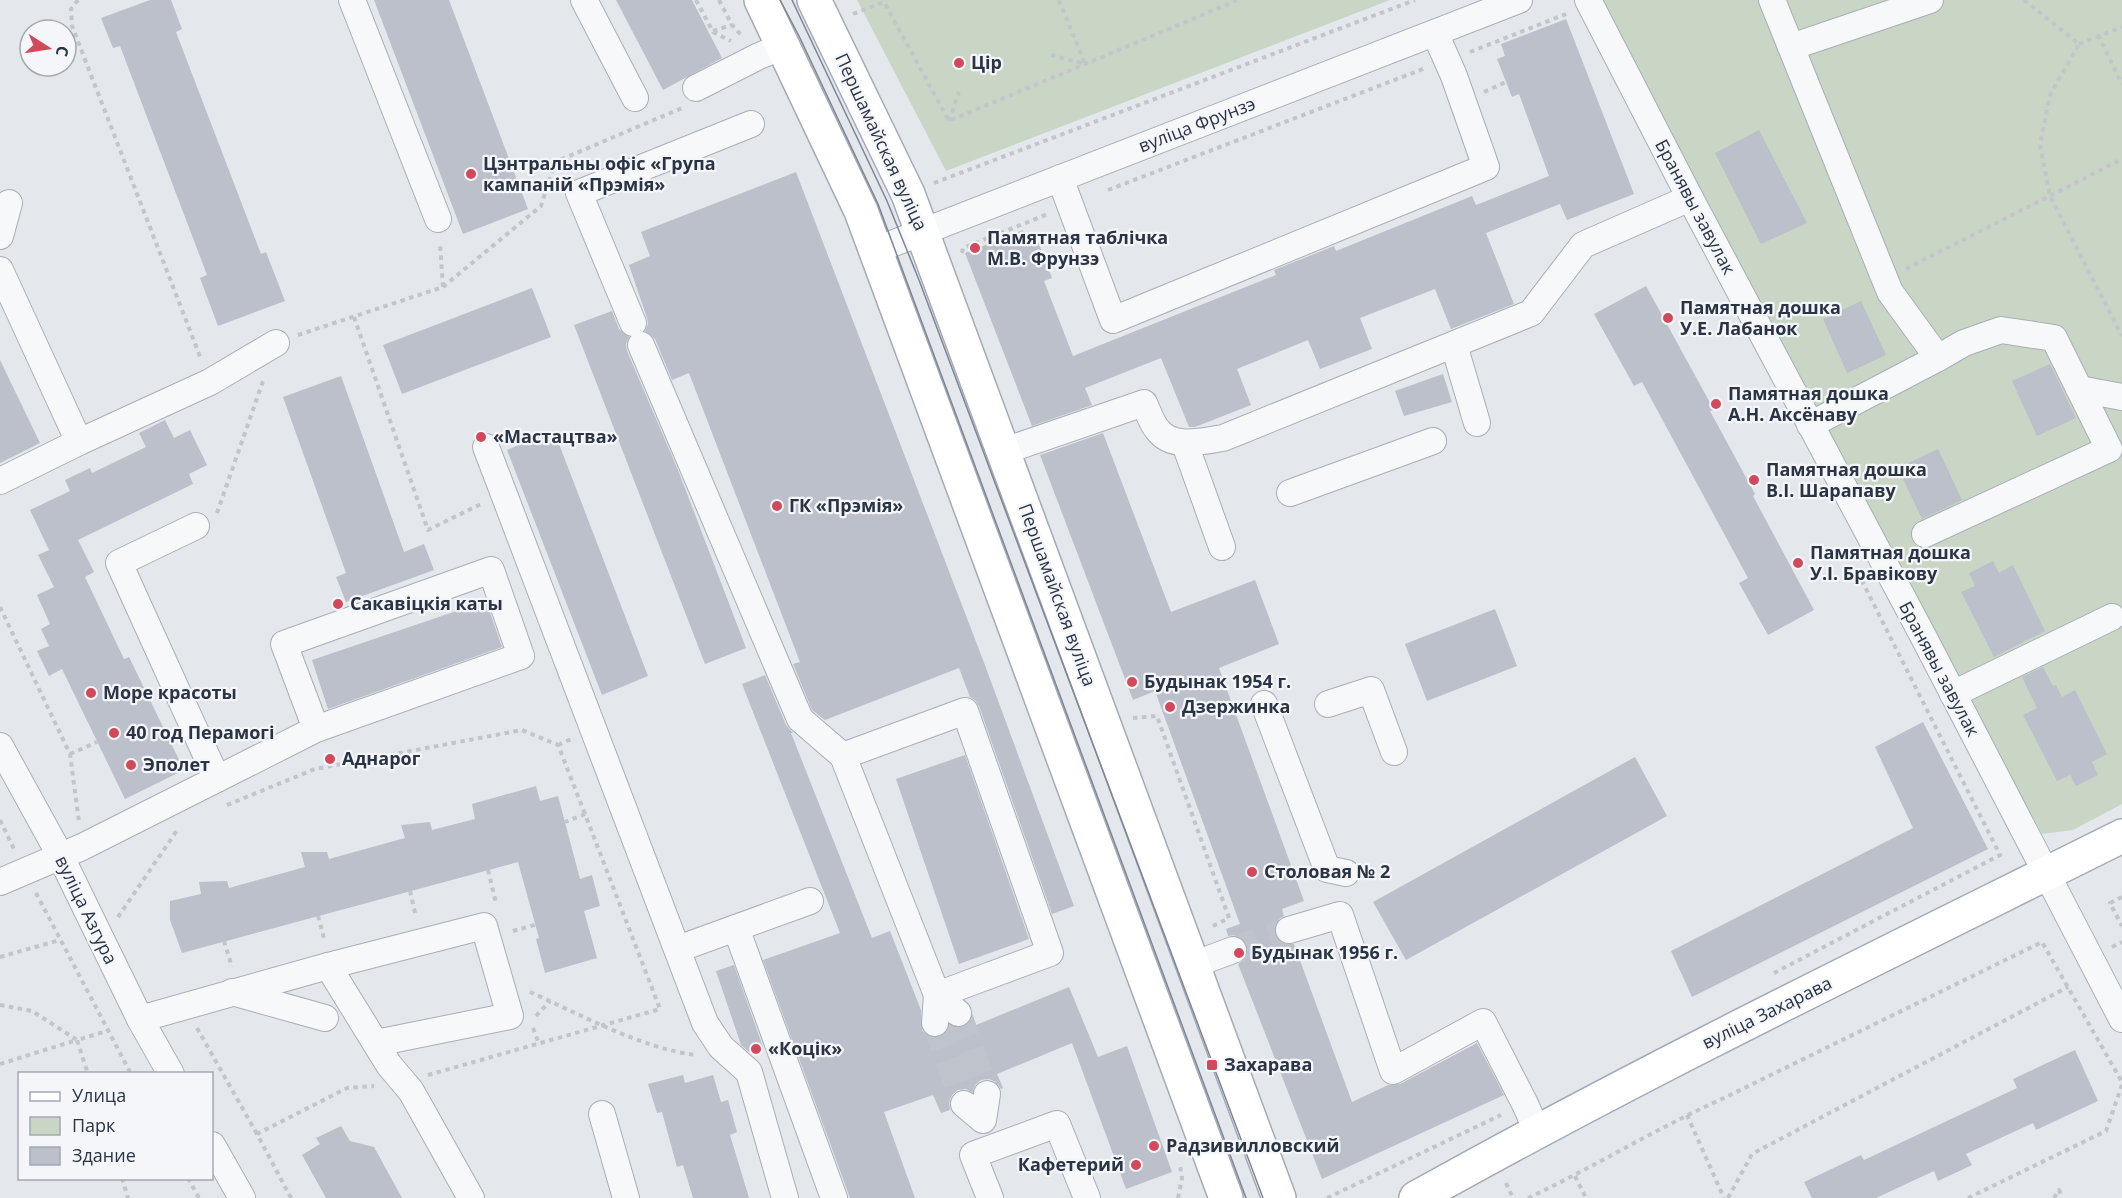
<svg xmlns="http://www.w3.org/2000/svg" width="2122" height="1198" font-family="'Open Sans',sans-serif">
<rect width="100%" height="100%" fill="#e4e7ec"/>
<!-- green -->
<g fill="#c9d6c5">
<polygon points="857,0 1390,0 946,171"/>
<polygon points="1603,0 2122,0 2122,804 2073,830 2042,834 1591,5"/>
</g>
<!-- building -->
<g fill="#bbc0ca">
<polygon points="150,0 171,0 182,29 176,32 261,254 266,252 285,301 218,326 200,278 207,275 120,46 113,48 101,18"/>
<polygon points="374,0 449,0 528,209 463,234"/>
<polygon points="616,0 692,0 722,58 663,90"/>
<polygon points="1566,19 1634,194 1567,220 1560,204 1486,233 1514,304 1451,329 1435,289 1360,318 1372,349 1320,369 1308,340 1237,369 1251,405 1195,427 1189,427 1161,358 1085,388 1092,405 1032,426 965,253 1023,230 1028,243 1037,239 1052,278 1044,281 1073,356 1276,275 1274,270 1334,246 1336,251 1472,196 1476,205 1549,176 1519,94 1512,97 1497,59 1505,56 1501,44"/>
<polygon points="1759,130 1807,223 1761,244 1715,153"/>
<polygon points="796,172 983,660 1074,906 1052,914 979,706 975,700 970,697 959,668 825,720 812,710 793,664 800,662 689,373 672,380 655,339 645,331 648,324 647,318 629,265 650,256 641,232"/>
<polygon points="1646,286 1714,410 1710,411 1755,494 1753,496 1814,610 1768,635 1739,583 1748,578 1642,382 1634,386 1594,314"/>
<polygon points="532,288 551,337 402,394 383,345"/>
<polygon points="1861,301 1886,355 1847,373 1823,319"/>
<polygon points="612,311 619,329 629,337 626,344 627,351 678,470 746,648 705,664 574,325"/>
<polygon points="0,360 40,443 0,463"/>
<polygon points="2050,364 2076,418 2037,436 2012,381"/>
<polygon points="1443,374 1452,402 1404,416 1395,391"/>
<polygon points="341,376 404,552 424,544 434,570 346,602 336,577 346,573 283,397"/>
<polygon points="165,420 174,438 190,430 207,465 189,474 193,484 78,540 94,572 85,577 124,659 129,657 184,770 125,799 62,669 49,676 37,651 49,646 41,629 50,624 37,595 54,587 38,555 49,550 30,510 70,491 65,480 90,468 92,473 146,447 139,433"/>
<polygon points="554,431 648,676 602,695 507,450"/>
<polygon points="1103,433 1171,612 1255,580 1279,644 1219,668 1304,901 1282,909 1284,916 1279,919 1275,926 1275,935 1278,940 1285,944 1294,944 1352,1102 1388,1085 1400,1084 1477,1043 1504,1095 1322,1179 1238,964 1244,960 1248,953 1247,944 1242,938 1236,935 1228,936 1226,929 1240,924 1155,691 1133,700 1040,455"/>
<polygon points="1938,449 1962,500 1922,519 1898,468"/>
<polygon points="1993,561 1999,573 2013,565 2045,631 1994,657 1961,592 1975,586 1969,573"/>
<polygon points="486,601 502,647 328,709 312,660"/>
<polygon points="1495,609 1517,666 1427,701 1405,644"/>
<polygon points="2043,667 2053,686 2056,685 2062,697 2075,690 2107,754 2092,762 2098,775 2076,786 2070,775 2057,781 2023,715 2037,708 2022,677"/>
<polygon points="765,675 786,725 793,733 791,733 872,938 890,931 921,1010 922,1030 927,1036 933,1038 941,1037 947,1032 950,1025 956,1028 964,1027 970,1022 973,1016 976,1025 1069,987 1098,1057 1127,1046 1172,1172 1126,1189 1072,1043 997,1074 1003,1088 1001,1089 996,1082 989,1079 981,1080 976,1084 972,1092 966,1089 958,1090 953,1094 949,1101 950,1110 941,1113 933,1095 884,1112 915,1198 850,1198 763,960 840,933 742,684"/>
<polygon points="1923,722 1988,849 1692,997 1671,951 1913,828 1875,747"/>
<polygon points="965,755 1029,939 959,964 896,779"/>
<polygon points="1635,757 1667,816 1406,960 1373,902"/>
<polygon points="536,786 540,801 558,796 580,879 592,875 600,906 584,911 597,958 545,973 536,939 539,938 518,862 182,953 170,920 170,901 201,894 199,882 227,881 229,888 305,867 301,852 327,852 329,859 405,838 401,825 430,822 432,830 475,819 472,804"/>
<polygon points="734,965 763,1047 749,1052 741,1045 716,971"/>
<polygon points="2075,1050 2098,1101 2036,1130 2033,1123 1966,1154 1972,1165 1938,1181 1934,1171 1876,1198 1812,1198 1804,1182 1861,1155 1864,1160 2017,1088 2013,1079"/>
<polygon points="683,1075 685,1083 713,1075 721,1102 728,1100 737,1132 730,1135 749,1198 693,1198 683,1165 677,1167 662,1112 657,1113 648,1084"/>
<polygon points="341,1126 350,1141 374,1147 402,1198 326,1198 302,1155 320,1144 316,1138"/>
</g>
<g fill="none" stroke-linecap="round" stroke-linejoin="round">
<!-- minor-tunnel -->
<g stroke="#bfc3cb" stroke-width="26" stroke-dasharray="26 13" stroke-linecap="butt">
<polyline points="1233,950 1289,930"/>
<polyline points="958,1013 987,1094"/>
<polyline points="935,1023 964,1104"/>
</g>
<!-- minor casing -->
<g stroke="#a9aeb7" stroke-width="28">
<g id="minor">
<polyline points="352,0 438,219"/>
<polyline points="584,0 635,98"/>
<polyline points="1588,0 1690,198 1922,634 2122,1019"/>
<polyline points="1772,0 1791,47"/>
<polyline points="1930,0 1791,47 1890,292 1938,358"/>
<polyline points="696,88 759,56 784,46"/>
<polyline points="1060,178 1113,320 1486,167 1454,76 1435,33"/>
<polyline points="0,236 9,203"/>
<polyline points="876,250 1519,0"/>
<polyline points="0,270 79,442 0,481"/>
<polyline points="633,323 579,193 751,124"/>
<polyline points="641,345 800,719 843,756"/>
<polyline points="1454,345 1477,423"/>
<polyline points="2079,389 2122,397"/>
<polyline points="1810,425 1938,358 1964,343 2001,330 2054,338 2109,449 1925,534"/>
<polyline points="79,442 210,382 276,343"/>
<polyline points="1185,444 1222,547"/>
<polyline points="486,447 705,1023 721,1047 749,1072 785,1198"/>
<path d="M1004,451L1144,403C1148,411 1151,422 1157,429C1172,450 1202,441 1223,438L1531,313L1583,245L1690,198"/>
<polyline points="1290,493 1433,441"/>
<polyline points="1953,694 2112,617"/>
<polyline points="1264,704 1327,869 1346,873"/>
<polyline points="1328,704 1371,690 1394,752"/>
<polygon points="965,711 1050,953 937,995 843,756"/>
<polyline points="0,746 60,855 140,1019 171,1074"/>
<polyline points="217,779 316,729 521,656 491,570 284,644 316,729"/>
<polyline points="0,882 82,847 217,779 119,563 196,526"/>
<polyline points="736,928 834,1198"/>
<polyline points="1289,930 1340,915 1393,1071 1483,1022 1525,1104 1537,1131"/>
<polyline points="678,949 810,901"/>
<polyline points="1193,965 1233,950"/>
<polyline points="328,966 389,1065 411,1091 471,1198"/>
<polyline points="232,992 325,1018"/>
<polyline points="140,1019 328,966 484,926 510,1016 376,1043"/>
<polyline points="935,1023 937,995 958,1013"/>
<polyline points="964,1104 983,1120 987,1094"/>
<polyline points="602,1114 626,1198"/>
<polyline points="212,1145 242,1198"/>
<polyline points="990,1198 973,1155 1057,1124 1087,1198"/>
</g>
</g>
<!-- major casing -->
<g stroke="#a3abb8" stroke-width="36">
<g id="major">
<polyline points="761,0 861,211 1226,1198"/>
<polyline points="814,0 908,194 1279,1198"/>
<path d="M1416,1198C1647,1069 1885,954 2122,836"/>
</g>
</g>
<!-- path -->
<g stroke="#c2c5cb" stroke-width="4" stroke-dasharray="4.5 4.5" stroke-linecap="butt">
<polyline points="78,0 71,9 72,26 201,359"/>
<polyline points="696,0 713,32 731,41"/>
<polyline points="719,0 732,25 743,37"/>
<polyline points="1059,0 1085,64"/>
<polyline points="2024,0 2079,44 2050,95 2040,145 2050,196 2122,336"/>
<polyline points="853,14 884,2 949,121 1238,0"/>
<polyline points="713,31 732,25"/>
<polyline points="2098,35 2122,84"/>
<polyline points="2079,44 2122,27"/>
<polyline points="1470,52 1566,14"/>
<polyline points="1051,55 1085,64"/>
<polyline points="1484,92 1506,82"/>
<polyline points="949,121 959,92"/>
<polyline points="934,183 1415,0"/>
<polyline points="1108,190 1423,69"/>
<polyline points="962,253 963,248 1048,214"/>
<polyline points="1906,269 2122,159"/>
<polyline points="443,287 541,206 555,162 682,108"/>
<polyline points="354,317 428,530 481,504"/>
<polyline points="298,335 443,287 440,243"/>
<polyline points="217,513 263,381"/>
<polyline points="0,607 70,754 79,822"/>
<polyline points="1133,718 1157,716 1229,918 1211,927"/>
<polyline points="558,745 571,739"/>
<polyline points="70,754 97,742"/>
<polyline points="227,805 315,769 522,730 558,745 585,814"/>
<polyline points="0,820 14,849"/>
<polyline points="488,870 496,903"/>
<polyline points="410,891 416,917"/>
<polyline points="36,893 131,1074"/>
<polyline points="2122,897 2110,903 2122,926"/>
<polyline points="318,916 325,942"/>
<polyline points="118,917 178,829"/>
<polyline points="513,931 538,924"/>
<polyline points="224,941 232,967"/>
<polyline points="2112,947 2122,942"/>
<polyline points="0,957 60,940"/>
<polyline points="1774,973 2000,855 1858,573"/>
<path d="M530,992C579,1014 643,1049 696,1055"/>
<polyline points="0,1005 32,1011 77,1040 107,1031"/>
<polyline points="536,1016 550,1001"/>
<polyline points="197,1028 257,1134"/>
<polyline points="533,1028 539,1044"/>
<polyline points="0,1064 77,1040 88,1074"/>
<polyline points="428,1075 660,1009 585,814 565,822"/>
<polyline points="1687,1115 1724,1198"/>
<polyline points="1575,1176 1586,1198"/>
<polyline points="122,1178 128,1198"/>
<polyline points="188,1178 199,1198"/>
<polyline points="1506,1183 1513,1198"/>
<polyline points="291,1198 257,1134 347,1088 374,1086"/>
<polyline points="1178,1198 1182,1178 1180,1166"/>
<polyline points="1327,1198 1501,1115"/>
<path d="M1528,1198C1594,1167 1657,1128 1724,1098L2042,942L2122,1082"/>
<polyline points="1728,1198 1752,1154 2068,987"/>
<polyline points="1968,1198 2106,1131 2122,1085"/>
<polyline points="2054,1198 2059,1190 2062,1198"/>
</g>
<!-- minor -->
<use href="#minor" stroke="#f7f8fa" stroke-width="26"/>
<!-- major -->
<use href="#major" stroke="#fff" stroke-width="33"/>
<!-- tram -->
<g stroke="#7d8696" stroke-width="1.5">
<polyline points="780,0 799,36 878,204 1246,1198"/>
<polyline points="792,0 887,201 919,280 1263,1198"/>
</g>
</g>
<!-- markers -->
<g fill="#d1495b" stroke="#f4f6f9" stroke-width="2">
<circle cx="959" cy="63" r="6"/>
<circle cx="471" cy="174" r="6"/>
<circle cx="975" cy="248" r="6"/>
<circle cx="1668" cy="318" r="6"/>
<circle cx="1716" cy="404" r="6"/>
<circle cx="481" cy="437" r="6"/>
<circle cx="1754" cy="480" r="6"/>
<circle cx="777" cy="506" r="6"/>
<circle cx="1798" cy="563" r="6"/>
<circle cx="338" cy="604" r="6"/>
<circle cx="1132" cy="682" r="6"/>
<circle cx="91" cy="693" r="6"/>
<circle cx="1170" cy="707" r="6"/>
<circle cx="114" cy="733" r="6"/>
<circle cx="330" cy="759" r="6"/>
<circle cx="131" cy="765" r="6"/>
<circle cx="1252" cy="872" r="6"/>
<circle cx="1239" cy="953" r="6"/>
<circle cx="756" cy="1049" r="6"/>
<rect x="1206" y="1059" width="12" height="12" rx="3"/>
<circle cx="1154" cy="1146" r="6"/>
<circle cx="1136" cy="1165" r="6"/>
</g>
<g text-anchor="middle" stroke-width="4.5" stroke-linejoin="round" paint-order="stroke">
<!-- poi labels -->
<g font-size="18" font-weight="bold" fill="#2b3445" stroke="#f4f6f9" text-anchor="start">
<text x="971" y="69">Цір</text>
<text x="483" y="170">Цэнтральны офіс «Група<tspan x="483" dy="21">кампаній «Прэмія»</tspan></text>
<text x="987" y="244">Памятная таблічка<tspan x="987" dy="21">М.В. Фрунзэ</tspan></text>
<text x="1680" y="314">Памятная дошка<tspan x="1680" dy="21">У.Е. Лабанок</tspan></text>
<text x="1728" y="400">Памятная дошка<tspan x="1728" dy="21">А.Н. Аксёнаву</tspan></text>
<text x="493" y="443">«Мастацтва»</text>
<text x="1766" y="476">Памятная дошка<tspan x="1766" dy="21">В.І. Шарапаву</tspan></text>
<text x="789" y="512">ГК «Прэмія»</text>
<text x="1810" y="559">Памятная дошка<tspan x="1810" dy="21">У.І. Бравікову</tspan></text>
<text x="350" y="610">Сакавіцкія каты</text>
<text x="1144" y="688">Будынак 1954 г.</text>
<text x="103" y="699">Море красоты</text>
<text x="1182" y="713">Дзержинка</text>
<text x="126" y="739">40 год Перамогі</text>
<text x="342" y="765">Аднарог</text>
<text x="143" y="771">Эполет</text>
<text x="1264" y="878">Столовая № 2</text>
<text x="1251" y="959">Будынак 1956 г.</text>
<text x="768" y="1055">«Коцік»</text>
<text x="1224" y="1071">Захарава</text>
<text x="1166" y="1152">Радзивилловский</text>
<text x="1124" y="1171" text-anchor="end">Кафетерий</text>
</g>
<!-- street labels -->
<g font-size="18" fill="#2b3445" stroke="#f4f6f9">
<text transform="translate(1197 125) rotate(-21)" y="6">вуліца Фрунзэ</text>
<text transform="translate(881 142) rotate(65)" y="6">Першамайская вуліца</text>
<text transform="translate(1695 207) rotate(62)" y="6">Бранявы завулак</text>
<text transform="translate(1057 595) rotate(70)" y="6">Першамайская вуліца</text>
<text transform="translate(1939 669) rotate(62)" y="6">Бранявы завулак</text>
<text transform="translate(86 910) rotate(64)" y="6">вуліца Азгура</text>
<text transform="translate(1767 1013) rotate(-26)" y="6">вуліца Захарава</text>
</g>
</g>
<!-- legend -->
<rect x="18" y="1072" width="195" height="108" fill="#f4f6f9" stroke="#a4a8b1" stroke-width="1.5"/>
<rect x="30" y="1092" width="30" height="9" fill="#ffffff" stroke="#a4a8b1" stroke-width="1.5"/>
<text x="72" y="1102" font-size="18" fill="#2b3445">Улица</text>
<rect x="30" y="1117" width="30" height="18" fill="#c9d6c5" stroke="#a4a8b1" stroke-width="1.5"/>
<text x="72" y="1132" font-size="18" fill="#2b3445">Парк</text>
<rect x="30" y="1147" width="30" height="18" fill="#bbc0ca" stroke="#a4a8b1" stroke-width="1.5"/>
<text x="72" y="1162" font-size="18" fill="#2b3445">Здание</text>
<!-- north arrow -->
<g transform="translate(48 48) rotate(102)"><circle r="28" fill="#f4f6f9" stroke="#a4a8b1" stroke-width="1.5"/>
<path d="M0-4.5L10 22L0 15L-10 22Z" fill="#d1495b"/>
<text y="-9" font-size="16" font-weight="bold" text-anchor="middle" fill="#2b3445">С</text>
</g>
</svg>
